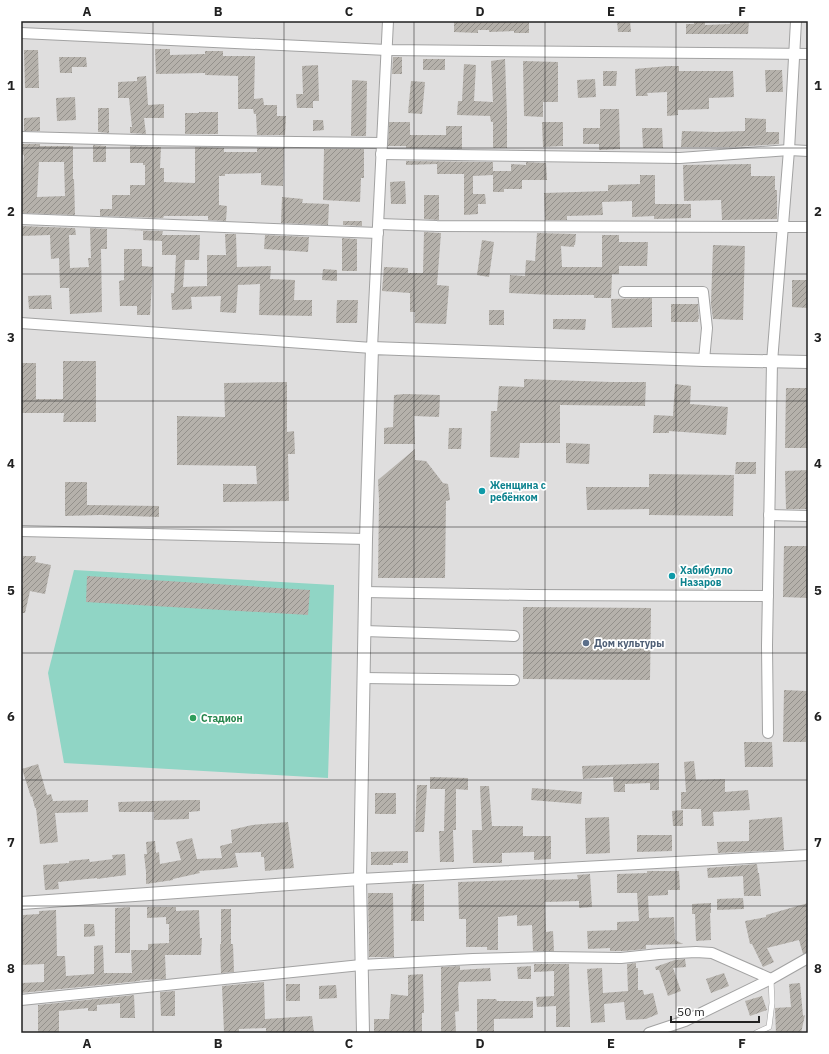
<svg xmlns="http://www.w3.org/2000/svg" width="829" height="1054" font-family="'IBM Plex Sans',sans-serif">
<defs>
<pattern id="building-hatch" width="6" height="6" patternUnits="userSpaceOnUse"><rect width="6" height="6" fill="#b5b1ab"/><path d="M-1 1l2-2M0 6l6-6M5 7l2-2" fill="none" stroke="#93908b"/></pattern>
</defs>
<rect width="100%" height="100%" fill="#f0efe9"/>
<!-- residential -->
<rect fill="#dfdede" x="21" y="21" width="787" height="1012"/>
<!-- pitch -->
<polygon fill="#90d5c5" points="74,570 334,585 328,778 64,763 48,673"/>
<!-- building -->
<g fill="url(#building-hatch)" fill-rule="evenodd">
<polygon points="454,21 529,21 529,33 514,33 514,31 489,32 489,30 478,30 478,33 454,32"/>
<polygon points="617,21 630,21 631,32 618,32"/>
<polygon points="694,21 705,21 705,25 730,24 730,21 749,21 748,34 686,34 686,24 694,24"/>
<polygon points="155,49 170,49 170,55 205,54 205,51 223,51 223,56 255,56 254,99 263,98 264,105 277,105 277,116 286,116 285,135 257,135 256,114 254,114 253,109 238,109 238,76 205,75 205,73 156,74"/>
<polygon points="24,50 38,50 39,88 25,88"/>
<polygon points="59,57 86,57 87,67 72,67 72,73 60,73"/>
<polygon points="393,57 402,57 402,74 392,74"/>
<rect x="423" y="59" width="22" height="11"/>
<polygon points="505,59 507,116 507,148 493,148 493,122 491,122 490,116 457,115 458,101 462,101 464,64 476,65 474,101 493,102 491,61"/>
<polygon points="523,61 558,62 558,102 543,102 543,117 524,116"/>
<polygon points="318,65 319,101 313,101 313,108 297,108 296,94 303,94 302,66"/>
<polygon points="668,66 679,66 679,71 733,71 734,97 709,98 709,109 678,110 678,115 667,116 667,92 647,93 648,96 636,96 635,69"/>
<polygon points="765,70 782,70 783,92 766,92"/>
<polygon points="603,71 617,71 616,86 603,86"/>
<polygon points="146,76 148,105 164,104 164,118 144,118 146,134 130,133 130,127 132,127 129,98 118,98 118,82 137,81 137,77"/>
<polygon points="595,79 596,97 578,98 577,80"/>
<polygon points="352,80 367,81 366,136 351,136"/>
<polygon points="411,81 425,82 422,114 408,113"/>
<polygon points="75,97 76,120 57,121 56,98"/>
<polygon points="98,108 109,108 109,133 98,132"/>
<polygon points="600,109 619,109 620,149 599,150 599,144 583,144 583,128 600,128"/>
<polygon points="199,112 218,112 218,134 185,134 185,113 199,113"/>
<polygon points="40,117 40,131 24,131 24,118"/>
<polygon points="745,118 766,119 766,132 779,132 779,144 735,147 681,147 682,131 716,132 745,131"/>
<polygon points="313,120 323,120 324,130 313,131"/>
<polygon points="389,122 410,122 410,135 446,135 446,126 462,126 462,149 406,148 406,146 388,146"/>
<polygon points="542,122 563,122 563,146 543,147"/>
<polygon points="642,128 662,128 663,148 643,148"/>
<path d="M21,144H40V146H73V179H74L75,215L21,213V182H22L24,155L21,154ZM39,162H64L65,196L37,197Z"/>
<polygon points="93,145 106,146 106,162 93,162"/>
<polygon points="130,146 161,147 160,168 164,168 164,182 195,183 195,147 224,148 224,152 257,152 257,148 284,148 283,186 261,185 261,173 225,174 225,176 219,176 219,205 227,206 226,221 208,220 208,216 164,216 163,218 100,216 100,209 112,209 112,195 130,195 130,185 145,185 145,165 143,165 143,163 130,163"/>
<polygon points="324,149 364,149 364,178 361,178 360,202 323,200"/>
<polygon points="406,161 493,162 493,171 511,171 511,164 526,165 526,162 546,163 547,180 522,180 522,189 504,189 504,192 493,192 493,175 473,176 473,194 485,194 486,204 478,204 478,214 464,215 464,174 437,174 437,164 406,165"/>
<polygon points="751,164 751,176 775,176 775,190 777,190 777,219 722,220 721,200 684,201 683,165"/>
<polygon points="640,175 655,175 655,204 691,204 691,218 654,219 654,216 632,217 632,201 602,202 603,215 567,216 567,220 545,220 544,193 608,191 608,185 640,184"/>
<polygon points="405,181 406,204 391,204 390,182"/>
<polygon points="424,195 439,195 439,220 424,219"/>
<polygon points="282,197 303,199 302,203 329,204 328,225 281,223"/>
<polygon points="343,221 362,221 362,226 343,225"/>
<polygon points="21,226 75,228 76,235 69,235 70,268 89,267 88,258 91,258 90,228 107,229 107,249 101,249 102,312 70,314 69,288 60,288 59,258 51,259 50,235 21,236"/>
<polygon points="127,230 163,231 162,235 200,235 199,260 185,260 183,287 207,286 207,255 226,255 225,234 236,234 237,267 271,266 270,279 295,280 294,300 312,300 312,316 259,315 260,284 238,285 236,313 220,312 221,296 191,297 192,309 172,310 171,293 174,293 176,255 162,255 162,241 143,240 143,231"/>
<polygon points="424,232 441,233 437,285 449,286 446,324 415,323 415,312 410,312 410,293 382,291 384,267 408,268 408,273 423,273"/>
<polygon points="537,233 576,234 575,245 574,245 574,247 561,246 562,267 602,267 602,235 619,235 619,242 648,242 647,266 619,266 619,274 612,274 611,298 594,298 594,295 554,295 509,293 510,275 525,276 526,260 535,261"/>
<polygon points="265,235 309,237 308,252 264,249"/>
<polygon points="342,238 357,239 357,271 342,271"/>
<polygon points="482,240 494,242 489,277 477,275"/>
<polygon points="713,245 745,246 743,320 713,319 711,304"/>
<polygon points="124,249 142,249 142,266 153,267 150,315 137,315 137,306 120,306 119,281 124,280"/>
<polygon points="323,269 337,270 337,281 322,280"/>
<polygon points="792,280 808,280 808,308 792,307"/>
<polygon points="51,295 52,309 29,309 28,296"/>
<polygon points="652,298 652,327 612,328 611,299"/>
<polygon points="337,300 358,300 357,323 336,323"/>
<polygon points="671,304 698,304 699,319 698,319 698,322 671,322"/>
<rect x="489" y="310" width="15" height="15"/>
<polygon points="553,319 586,319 585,330 553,329"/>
<polygon points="63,361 96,361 96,422 63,422 64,413 21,413 21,363 36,363 36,399 63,399"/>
<polygon points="524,379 611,382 646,382 645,406 560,405 560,443 520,443 519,458 490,457 491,411 497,411 499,386 524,387"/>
<polygon points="287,382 287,432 294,431 295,454 288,454 289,501 223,502 223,484 257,484 256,466 177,465 177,416 225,417 224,383"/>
<polygon points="675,384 691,386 690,404 728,407 726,435 669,431 669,433 653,433 654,415 673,416"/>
<polygon points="786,388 808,388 808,448 785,448"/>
<polygon points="405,394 440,395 439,417 414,416 415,444 384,444 384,428 393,427 394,395"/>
<polygon points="449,428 462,428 461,449 448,449"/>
<polygon points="566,443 590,444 589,464 566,463"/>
<polygon points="415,449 415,460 426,461 443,483 448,484 450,500 446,501 445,578 378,578 379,499 378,480"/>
<polygon points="736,462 756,462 756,474 735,474"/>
<polygon points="808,470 808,509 786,509 785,471"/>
<polygon points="649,474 734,475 733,516 649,515 649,509 587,510 586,487 649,487"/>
<polygon points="65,482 87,482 87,505 159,506 159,517 100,515 65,516"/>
<polygon points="784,546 808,546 808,598 783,597"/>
<polygon points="23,556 36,556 35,562 51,565 45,594 30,591 25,613 21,613 21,591 23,582 21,582 21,574"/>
<polygon points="87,576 310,590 308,615 86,602"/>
<polygon points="523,607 651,608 650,680 523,679"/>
<polygon points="784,690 807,691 806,742 783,742"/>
<polygon points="744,742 772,742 773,767 745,767"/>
<polygon points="694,761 696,780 725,779 725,792 748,790 750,810 713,812 714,826 702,826 701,809 681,809 681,792 686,792 684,762"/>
<polygon points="659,763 659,790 650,790 650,783 625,784 625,792 614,792 613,777 583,779 582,766"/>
<polygon points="38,764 47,795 51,794 53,801 88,800 88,812 55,813 58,842 40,844 36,808 35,808 32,796 31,797 22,769"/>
<polygon points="430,777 468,778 468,790 456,789 456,830 453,830 454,862 440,862 439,831 444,831 445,789 430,789"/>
<polygon points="417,785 427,785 424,832 415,832"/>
<polygon points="480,786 489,786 492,826 523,826 523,836 551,836 551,859 534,860 534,852 502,853 502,863 473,863 472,830 482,830"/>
<polygon points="532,788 582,792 581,804 531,800"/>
<rect x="375" y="793" width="21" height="21"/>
<polygon points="188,800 200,800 200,811 189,812 189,819 154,820 154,812 119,812 118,802"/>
<polygon points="683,810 683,826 673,826 672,811"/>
<polygon points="609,817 610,853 586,854 585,818"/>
<polygon points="782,817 784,850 718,853 717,842 749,841 749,820"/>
<polygon points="288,822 294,868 265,871 264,857 261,857 261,852 235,853 238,867 225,869 199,871 200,873 173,879 173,880 146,884 146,872 144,854 147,854 146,842 155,841 156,853 159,852 160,864 181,860 176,842 192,838 197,859 222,858 220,846 232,843 231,830 252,825"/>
<polygon points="637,835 672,835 672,851 637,852"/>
<polygon points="408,851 408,863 393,863 393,865 371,865 371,852"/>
<polygon points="125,854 126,875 97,879 97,878 58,882 59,889 45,890 43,865 69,863 69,861 89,859 90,862 113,859 112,855"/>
<polygon points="757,864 758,873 759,873 761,896 744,896 743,876 708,878 707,868"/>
<polygon points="647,871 679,871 680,890 668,890 668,895 648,896 649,918 674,917 675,940 683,944 646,945 646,949 624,951 610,951 610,948 588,949 587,931 617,930 617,922 639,921 637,893 617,893 617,874 647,873"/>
<polygon points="590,874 592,907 579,908 579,901 545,902 546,932 553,931 554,951 533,951 532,925 517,926 517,915 498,917 498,950 487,950 487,947 466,947 466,919 459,919 458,882 544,879 544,880 578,879 577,875"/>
<polygon points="412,884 424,884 424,921 411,921"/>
<polygon points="368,893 393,893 394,957 369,957"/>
<polygon points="743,898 744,909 717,910 717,899"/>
<polygon points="711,903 711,913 710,913 711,940 696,941 695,914 692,914 692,904"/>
<polygon points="808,903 808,952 803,954 799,940 767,948 774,962 763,967 752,944 750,944 745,921 766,917 766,915"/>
<polygon points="130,907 130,953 115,953 115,908"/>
<polygon points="147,907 176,907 176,911 199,910 200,938 202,938 201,955 165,955 166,979 140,980 140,981 21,993 21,983 44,982 44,964 21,965 21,922 23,922 23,915 39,914 39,911 56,910 57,956 65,956 66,976 94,974 94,946 103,945 104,973 132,973 131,950 148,950 148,944 169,943 169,924 166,924 166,917 147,918"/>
<polygon points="221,909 231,909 231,944 233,944 234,972 221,973 220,944 221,944"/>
<polygon points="84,924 94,924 95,936 84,937"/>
<polygon points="685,959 686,967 673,968 681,991 668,996 659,970 656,970 655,967 675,960"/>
<polygon points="636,963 636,968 638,968 638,990 643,990 644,995 653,993 658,1014 646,1019 626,1020 624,1002 604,1004 605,1022 591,1023 587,969 602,968 603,993 628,991 627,964"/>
<polygon points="534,964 569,964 570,1027 556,1027 556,1006 537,1007 536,997 554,996 554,971 534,972"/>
<polygon points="460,966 460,970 490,968 491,981 459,982 458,988 459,1011 455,1012 456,1032 441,1033 441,967"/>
<polygon points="531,966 531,979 518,979 517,967"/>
<polygon points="724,973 729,986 711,993 706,979"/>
<polygon points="423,974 424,1013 422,1013 422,1033 374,1033 374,1019 389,1019 391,994 408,996 408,975"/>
<polygon points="264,982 265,1019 312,1016 314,1033 266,1033 266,1028 239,1029 239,1033 224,1032 222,986"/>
<polygon points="800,983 803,1016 805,1015 801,1033 776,1033 775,1008 791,1007 789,984"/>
<rect x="286" y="984" width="14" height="17"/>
<polygon points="336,985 337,998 319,999 319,986"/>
<polygon points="175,991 175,1016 161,1016 160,992"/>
<polygon points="134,995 135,1018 120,1018 120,1003 97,1005 97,1011 88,1011 88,1008 59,1011 59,1033 38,1033 38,1005"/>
<polygon points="762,996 767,1010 750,1016 745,1001"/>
<polygon points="477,999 496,999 497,1001 533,1001 533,1018 494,1019 494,1032 477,1032"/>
</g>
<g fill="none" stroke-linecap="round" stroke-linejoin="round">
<!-- service casing -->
<g stroke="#a2a2a2" stroke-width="6">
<polyline id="service" points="756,1033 769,1027 772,1003 771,979"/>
</g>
<!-- minor casing -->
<g stroke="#a2a2a2" stroke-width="12">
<g id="minor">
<polyline points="21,33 387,50 808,54"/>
<polyline points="21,137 139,140 381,143"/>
<polyline points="381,154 680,158 789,150 808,151"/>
<polyline points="21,219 378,233"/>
<polyline points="379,224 437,226 808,227"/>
<polyline points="624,292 703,292 707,328 704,360"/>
<path d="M21,323L372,348C378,239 382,130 388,21"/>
<polyline points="769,515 808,516"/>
<polyline points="21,531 366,539"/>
<polyline points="365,592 530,595 768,596"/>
<polyline points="364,631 514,636"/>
<polyline points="363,678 514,680"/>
<polyline points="768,733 767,646 772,362 789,150 796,21"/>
<polyline points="360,879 808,855"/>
<polyline points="21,1000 361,965 473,959 548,957 621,958 659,954 696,952 712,953 771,979"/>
<polyline points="649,1033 685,1021 771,979 808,958"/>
</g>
</g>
<!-- tertiary casing -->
<g stroke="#a2a2a2" stroke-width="14">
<g id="tertiary">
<polyline points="21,903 360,879"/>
<polyline points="363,1033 360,879 366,539 372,348 704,360 808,362"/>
</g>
</g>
<!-- service -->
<use href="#service" stroke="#fff" stroke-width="5"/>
<!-- minor -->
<use href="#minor" stroke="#fff" stroke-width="10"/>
<!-- tertiary -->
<use href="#tertiary" stroke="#fff" stroke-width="12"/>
</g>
<!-- grid -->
<path fill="none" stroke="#212121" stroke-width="1" stroke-opacity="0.55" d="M153,21V1033M284,21V1033M414,21V1033M545,21V1033M676,21V1033M21,148H808M21,274H808M21,401H808M21,527H808M21,653H808M21,780H808M21,906H808"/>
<!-- markers -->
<g fill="#0f9aa8" stroke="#fff" stroke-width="1.5">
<circle cx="482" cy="491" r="4"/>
<circle cx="672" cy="576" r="4"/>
</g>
<circle fill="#5c6f8a" stroke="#fff" stroke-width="1.5" cx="586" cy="643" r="4"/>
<circle fill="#2e9e5b" stroke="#fff" stroke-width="1.5" cx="193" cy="718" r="4"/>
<g text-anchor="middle" stroke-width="3.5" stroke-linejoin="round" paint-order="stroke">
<!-- culture labels -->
<g font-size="10" font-weight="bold" fill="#0d838f" stroke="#fff" text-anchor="start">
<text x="490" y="489">Женщина с<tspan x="490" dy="12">ребёнком</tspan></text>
<text x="680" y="574">Хабибулло<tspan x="680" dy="12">Назаров</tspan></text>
</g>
<!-- service labels -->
<g font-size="10" font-weight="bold" fill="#4e5e75" stroke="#fff" text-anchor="start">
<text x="594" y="647">Дом культуры</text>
</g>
<!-- leisure labels -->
<g font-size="10" font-weight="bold" fill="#27864d" stroke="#fff" text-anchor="start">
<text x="201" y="722">Стадион</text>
</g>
</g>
<!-- border -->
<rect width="829" height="1054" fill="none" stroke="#ffffff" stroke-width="44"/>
<!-- scale -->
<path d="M671 1016v6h88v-6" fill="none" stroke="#212121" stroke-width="2"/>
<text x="677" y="1016" font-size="12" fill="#212121" stroke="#ffffff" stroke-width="3" paint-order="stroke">50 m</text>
<rect x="22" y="22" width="785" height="1010" fill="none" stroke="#212121" stroke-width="1.5"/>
<g font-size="13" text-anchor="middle" font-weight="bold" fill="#212121">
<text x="87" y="16">A</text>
<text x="218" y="16">B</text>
<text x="349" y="16">C</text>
<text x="480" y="16">D</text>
<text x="611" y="16">E</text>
<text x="742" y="16">F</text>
<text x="11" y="90">1</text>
<text x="818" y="90">1</text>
<text x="11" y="216">2</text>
<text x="818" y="216">2</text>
<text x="11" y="342">3</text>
<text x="818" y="342">3</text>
<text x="11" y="468">4</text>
<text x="818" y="468">4</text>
<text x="11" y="595">5</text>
<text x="818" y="595">5</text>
<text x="11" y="721">6</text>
<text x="818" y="721">6</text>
<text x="11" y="847">7</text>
<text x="818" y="847">7</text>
<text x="11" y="973">8</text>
<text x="818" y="973">8</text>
<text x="87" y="1048">A</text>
<text x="218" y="1048">B</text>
<text x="349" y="1048">C</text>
<text x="480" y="1048">D</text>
<text x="611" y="1048">E</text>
<text x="742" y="1048">F</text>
</g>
</svg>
